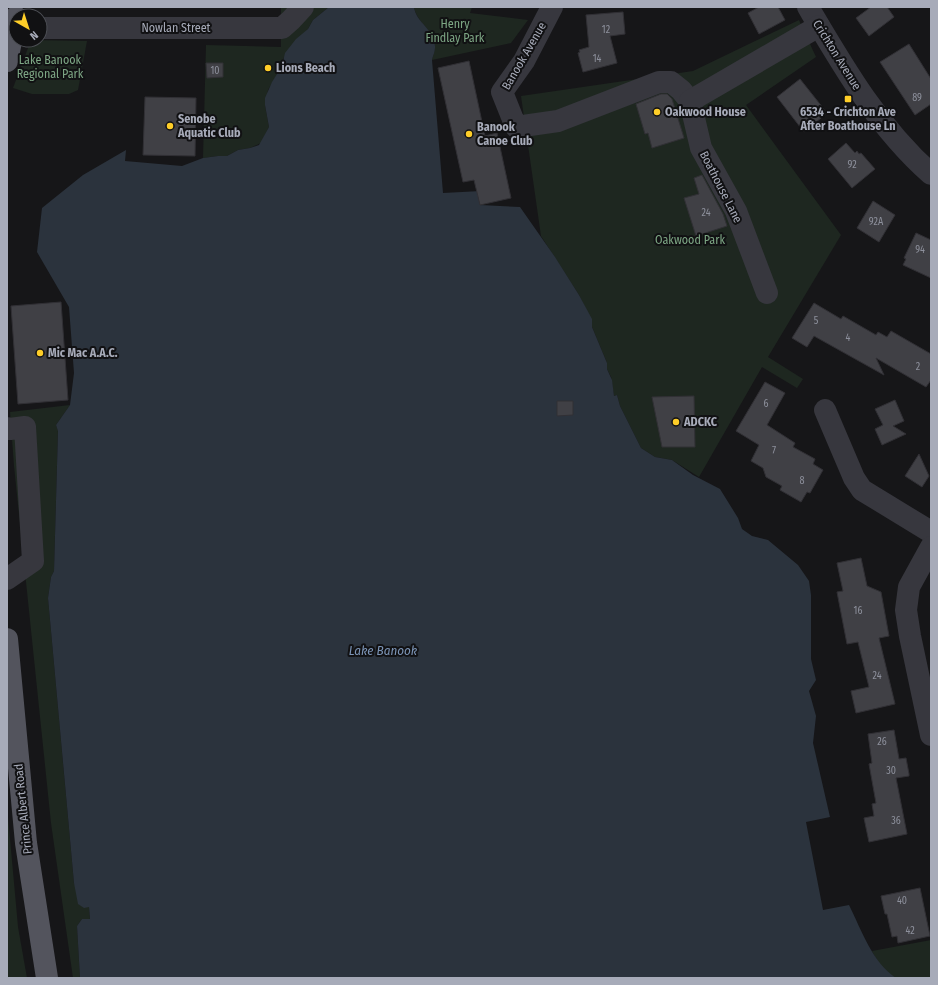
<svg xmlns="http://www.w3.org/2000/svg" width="938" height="985" font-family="'Fira Sans Condensed',sans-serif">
<rect width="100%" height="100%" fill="#161618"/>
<!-- green -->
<g fill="#1e2720">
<polygon points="281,7 329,7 313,20 308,29 283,59 282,66 268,90 265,105 269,127 261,143 250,148 238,150 227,156 218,156 203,158 206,45 281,47"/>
<path d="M414,7H472L470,13L528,20L511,43L432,60C433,55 435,51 435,47C435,30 417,24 414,7Z"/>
<polygon points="799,20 816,57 746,105 841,235 768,357 803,379 797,388 762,367 699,477 672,460 655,457 641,448 620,406 617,395 614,396 611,377 607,369 607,363 592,327 592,321 579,295 541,236 521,96 693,71"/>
<polygon points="31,40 87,41 78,90 69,94 32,94 13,88"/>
<polygon points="70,405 56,425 58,430 54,571 51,577 48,598 74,883 89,907 90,919 82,919 77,926 80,978 73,978 51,823 14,466 10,412"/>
<polygon points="7,806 18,927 27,978 7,978"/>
<path d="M931,940V978C922,978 904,980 897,978C886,975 876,960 872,951Z"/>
</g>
<!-- water -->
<path fill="#2b333d" d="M329,7H414C416,23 436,30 435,48C435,52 433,55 432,60L443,193L481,191L478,196L480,205L520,207L555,257L579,295L592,319V327L607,363V369L612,380L614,396L617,395L620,406L641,448L655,457L672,460L693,475L720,489L738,518L742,529L752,536L768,540L798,565L809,581L811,595V659L816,680L809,691L816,716L813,743L830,817L806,822L823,910L849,905C862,931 872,962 896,978H80L77,926L82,919H90L89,907L84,908L78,904L74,883L48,598L51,577L54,571L58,431L56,425L70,405L74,373L69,307L37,252L42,208L83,175L126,150L125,161L182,166L203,158L218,156H227L238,150L250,148L259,145L269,127L265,105V98L272,82L282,66L285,53L296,39L308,29L313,20Z"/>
<!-- building -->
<g fill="#404045" stroke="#313035">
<polygon points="759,7 778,7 785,20 759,34 748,13"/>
<polygon points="871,7 887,7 894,17 869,36 856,18"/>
<polygon points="623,12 625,34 610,36 617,63 583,72 578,53 580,52 579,50 589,47 586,15"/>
<polygon points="909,44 931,79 931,104 915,115 880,62"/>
<polygon points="469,61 485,136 497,133 511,198 480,205 474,180 463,182 438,68"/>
<polygon points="206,63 223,63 223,77 207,78"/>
<polygon points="800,79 827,113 804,132 777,97"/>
<polygon points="661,94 667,94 672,99 684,138 652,148 648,133 645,134 636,104"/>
<polygon points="145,97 196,98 195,156 143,155"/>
<polygon points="846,143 855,153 857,151 859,154 861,153 875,169 852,188 828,159"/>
<polygon points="702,175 723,214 727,226 696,236 684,198 699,194 694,178"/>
<polygon points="873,201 895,215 879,242 857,228"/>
<polygon points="916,233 931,240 931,278 903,265 906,259 904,258"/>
<polygon points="61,302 68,400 18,404 11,306"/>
<polygon points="814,303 841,319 843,316 876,335 878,332 887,337 891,331 931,354 931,380 926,387 876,358 884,375 814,336 807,347 792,338"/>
<polygon points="765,382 785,393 767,425 795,443 793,447 815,459 813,464 823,470 810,493 807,492 801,502 780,490 782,486 766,477 763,468 751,461 759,445 736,431"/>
<polygon points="694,396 695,447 662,447 652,397"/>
<polygon points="895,400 904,421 893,426 906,434 882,445 875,429 883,425 875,409"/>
<polygon points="557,401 573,401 573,415 557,416"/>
<polygon points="919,454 929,476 922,487 905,476"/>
<polygon points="861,558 867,586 881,592 889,636 879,638 895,704 856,713 851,691 869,687 858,642 847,644 837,592 843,591 837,563"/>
<polygon points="894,730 899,759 906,758 909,774 909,776 896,778 907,834 869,842 864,818 874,816 872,804 876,803 869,764 872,763 868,734"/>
<polygon points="920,888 930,936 898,943 897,936 892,937 887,914 885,914 881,896"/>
</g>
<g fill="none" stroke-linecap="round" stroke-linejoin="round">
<!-- minor -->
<g stroke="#37373e" stroke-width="22">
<polyline points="552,7 524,61 502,92 516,127 558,121 659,82 671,82 681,90 690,101 701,148 736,211 767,293"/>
<path d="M808,7C844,68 878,127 931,174"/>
<polyline points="40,28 282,28 291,20 303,7"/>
<polyline points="690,101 819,26"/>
<polyline points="825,410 854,478 862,490 931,532"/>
<polyline points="7,428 10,429 25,427 33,561 7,579"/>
<polyline points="931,547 909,587 906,610 910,636 931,735"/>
</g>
<!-- major -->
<g stroke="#53545d" stroke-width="22">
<polyline points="7,61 16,17"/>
<polyline points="7,639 26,843 47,978"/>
</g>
</g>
<!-- markers -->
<g fill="#ffce28" stroke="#111113" stroke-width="1.5">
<circle cx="268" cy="68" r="4"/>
<rect x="844" y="95" width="8" height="8" rx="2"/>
<circle cx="657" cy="112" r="4"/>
<circle cx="170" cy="126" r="4"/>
<circle cx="469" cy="134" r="4"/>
<circle cx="40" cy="353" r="4"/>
<circle cx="676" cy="422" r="4"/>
</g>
<g text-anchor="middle" stroke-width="4" stroke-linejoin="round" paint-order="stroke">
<!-- number labels -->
<g font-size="10" fill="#8d909c">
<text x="606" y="33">12</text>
<text x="597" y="62">14</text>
<text x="215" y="74">10</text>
<text x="917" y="101">89</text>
<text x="852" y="168">92</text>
<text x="706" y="216">24</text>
<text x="876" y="225">92A</text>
<text x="920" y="253">94</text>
<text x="816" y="324">5</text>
<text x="848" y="341">4</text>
<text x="918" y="370">2</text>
<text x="766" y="407">6</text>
<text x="774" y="454">7</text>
<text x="802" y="484">8</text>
<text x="858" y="614">16</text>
<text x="877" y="679">24</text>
<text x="882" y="745">26</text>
<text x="891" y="774">30</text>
<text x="896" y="824">36</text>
<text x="902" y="904">40</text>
<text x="910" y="934">42</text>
</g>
<!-- park labels -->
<g font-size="12" fill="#7da684" stroke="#111113">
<text x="455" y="28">Henry<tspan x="455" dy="14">Findlay Park</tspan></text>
<text x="50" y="64">Lake Banook<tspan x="50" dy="14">Regional Park</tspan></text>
<text x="690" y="244">Oakwood Park</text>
</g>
<!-- street labels -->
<g font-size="12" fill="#a7abb9" stroke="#111113">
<text x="176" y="32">Nowlan Street</text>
<text transform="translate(837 55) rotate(58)" y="4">Crichton Avenue</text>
<text transform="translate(524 56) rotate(-60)" y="4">Banook Avenue</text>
<text transform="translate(721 187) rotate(63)" y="4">Boathouse Lane</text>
<text transform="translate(23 809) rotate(-96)" y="4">Prince Albert Road</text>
</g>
<!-- poi labels -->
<g font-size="12" font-weight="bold" fill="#a7abb9" stroke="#111113" text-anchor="start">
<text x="276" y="72">Lions Beach</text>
<text x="665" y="116">Oakwood House</text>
<text x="848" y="116" text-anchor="middle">6534 - Crichton Ave<tspan x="848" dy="14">After Boathouse Ln</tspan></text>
<text x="178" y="123">Senobe<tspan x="178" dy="14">Aquatic Club</tspan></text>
<text x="477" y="131">Banook<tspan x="477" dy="14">Canoe Club</tspan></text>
<text x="48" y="357">Mic Mac A.A.C.</text>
<text x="684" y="426">ADCKC</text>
</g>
<!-- water labels -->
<g font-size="13" font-style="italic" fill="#7c95b7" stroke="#111113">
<text x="383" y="655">Lake Banook</text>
</g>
</g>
<!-- border -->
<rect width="938" height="985" fill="none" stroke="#a7abb9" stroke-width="16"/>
<!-- north arrow -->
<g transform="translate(28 28) rotate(141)"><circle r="19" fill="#111113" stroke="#4d4f55"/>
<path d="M0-3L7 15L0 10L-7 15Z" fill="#ffce28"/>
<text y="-6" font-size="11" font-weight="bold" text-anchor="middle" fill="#a7abb9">N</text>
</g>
</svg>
